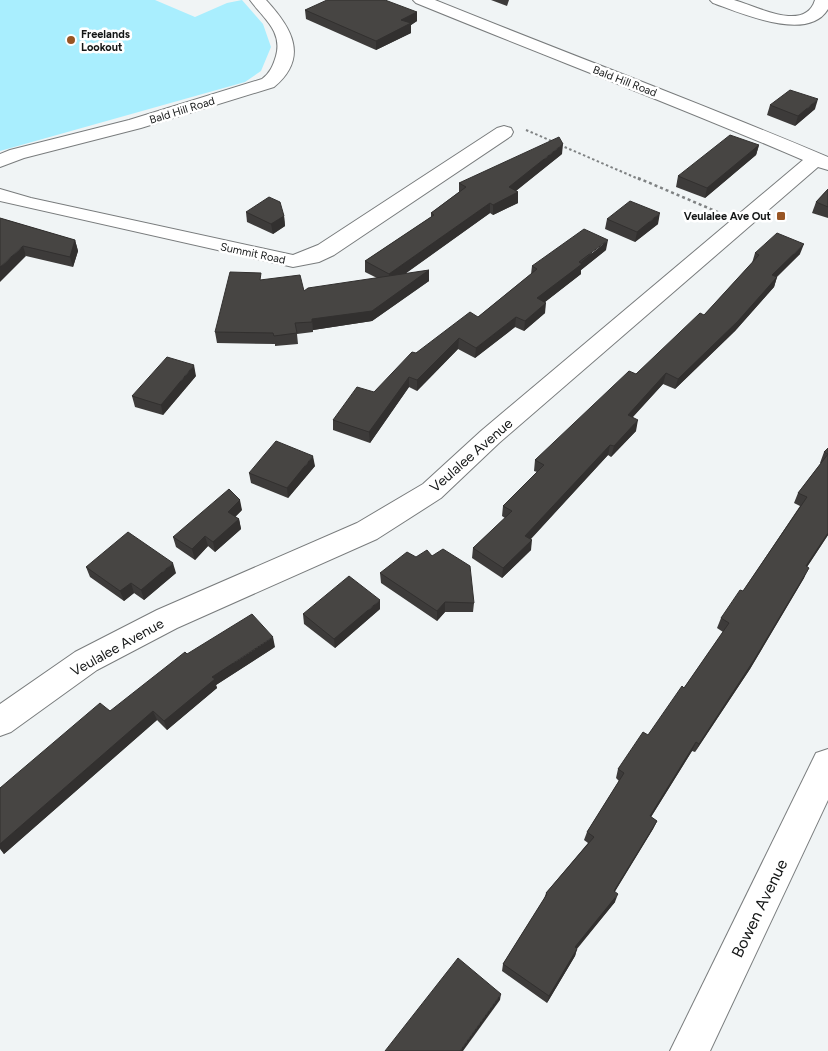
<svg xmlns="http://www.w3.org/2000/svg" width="828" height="1051" font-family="Figtree,sans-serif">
<rect width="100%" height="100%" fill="#f0f4f5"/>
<!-- green -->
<polygon fill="#a9eefe" points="0,0 155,0 195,17 227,3 242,0 263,24 271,47 261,71 245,82 0,151"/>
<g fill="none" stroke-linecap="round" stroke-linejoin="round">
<!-- minor casing -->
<g stroke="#797c7d" stroke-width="2">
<g id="minor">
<path d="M250,0H266C291,27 310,57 274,87L141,128L24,158L0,167V154L10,150L129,120L262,79C270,73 273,66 276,56C283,31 263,18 250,0Z"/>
<path d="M413,0H435C566,53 698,102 828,157V170L818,167L499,443L441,498L377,539L177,628L97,670L11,732L0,736V704L75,652L157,610L357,523L423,484L481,431L803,160C675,105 545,56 416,3Z"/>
<path d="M710,0C718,0 727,0 734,0C756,6 805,33 815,0H828V9C808,43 741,13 713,3Z"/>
<polygon points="504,126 511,128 513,132 511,136 334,255 319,262 293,267 0,201 0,189 31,198 293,255 318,245 497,128"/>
<polygon points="828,749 828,800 710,1051 670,1051 816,753"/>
</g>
</g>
<!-- path-far1 -->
<g stroke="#7f8283" stroke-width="2" stroke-dasharray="2.5 2.5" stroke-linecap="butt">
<polyline points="526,130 554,142"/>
<polyline points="560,145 641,180"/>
</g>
<!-- path -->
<polyline stroke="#7f8283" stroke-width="2.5" stroke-dasharray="3 3" stroke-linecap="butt" points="638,178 720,213"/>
<!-- minor -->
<use href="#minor" fill="#fff" fill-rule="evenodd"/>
</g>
<!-- wall -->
<g fill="#3d3b3a">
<polygon points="491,0 509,0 507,6"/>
<polygon points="305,10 417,12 417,21 411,25 411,33 376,50 306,19"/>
<polygon points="770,105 815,109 795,126 767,115"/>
<polygon points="759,145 756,155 705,198 676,187 678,176"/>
<polygon points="562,154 516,191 518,192 518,203 493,215 490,213 405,274 429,270 429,281 372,321 313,330 313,332 297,334 298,344 275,346 275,344 217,343 215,332 304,291 377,278 365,272 365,261 431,217 431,213 459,192 459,183"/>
<polygon points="828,189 828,218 812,213 816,202"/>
<polygon points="246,212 284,216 285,226 273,234 247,222"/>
<polygon points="0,218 75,240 78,251 73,267 26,256"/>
<polygon points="607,219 658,224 635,242 605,229"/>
<polygon points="606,250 581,270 581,274 545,302 545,313 524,331 515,327 475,358 458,349 417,391 409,387 370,443 333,430 333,420 374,392 416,353 478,317 531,274 532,266"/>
<polygon points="755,253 800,254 777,277 774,287 735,331 675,389 663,384 633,417 636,431 611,457 608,455 531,539 531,550 502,578 472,558 473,548 505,518 502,516 503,506 537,472 534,471 535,460 636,374 704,315 752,263"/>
<polygon points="196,376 163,415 135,407 132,396"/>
<polygon points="828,448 828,535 807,567 804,578 750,669 695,752 692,751 651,817 657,821 653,829 615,891 615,902 577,949 575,956 547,1003 502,971 503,964 544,899 546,893 588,843 584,840 587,832 619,781 616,778 618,769 648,735 684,688 723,632 717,628 721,618 743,591 800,506 794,503 798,493 821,463 820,463 824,452"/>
<polygon points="315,466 288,498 251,483 249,473"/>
<polygon points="242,510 235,517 239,519 241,529 215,552 208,546 195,560 176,547 173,537"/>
<polygon points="86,567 176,573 144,600 134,593 124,601 90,577"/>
<polygon points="380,573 474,603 473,612 445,612 437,621 381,583"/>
<polygon points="380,609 335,648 304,624 303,614"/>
<polygon points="275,647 216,685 217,688 167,730 157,720 4,854 0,849 0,788 110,711"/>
</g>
<!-- shaded-wall -->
<g fill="#32302f">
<polygon points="417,12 417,21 411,25 411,33 376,50 376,41 401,20"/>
<polygon points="818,99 815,109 795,126 798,116"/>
<polygon points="563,144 562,154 508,197 509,187"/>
<polygon points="759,145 756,155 705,198 707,188"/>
<polygon points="518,192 518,203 493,215 493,205"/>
<polygon points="490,203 490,213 389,285 389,274"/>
<polygon points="660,213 658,224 635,242 637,232"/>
<polygon points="284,216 285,226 273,234 271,224"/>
<polygon points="75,240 78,251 73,267 70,257"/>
<polygon points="608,240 606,250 581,270 581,274 536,309 537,298"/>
<polygon points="804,244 800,254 768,285 772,275"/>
<polygon points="23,246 26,256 0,282 0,267"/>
<polygon points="429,270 429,281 372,321 313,330 312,319"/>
<polygon points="777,277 774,287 735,331 675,389 678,379"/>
<polygon points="546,303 545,313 524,331 525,321"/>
<polygon points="516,317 515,327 475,358 476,348"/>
<polygon points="459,338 458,349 417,391 417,380"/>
<polygon points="194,365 196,376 163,415 161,405"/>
<polygon points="666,373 663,384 625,425 628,415"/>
<polygon points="409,377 409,387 370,443 369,432"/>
<polygon points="638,420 636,431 611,457 614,446"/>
<polygon points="610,445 608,455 524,546 525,536"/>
<polygon points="313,456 315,466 288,498 287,488"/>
<polygon points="240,500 242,510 230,522 228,512"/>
<polygon points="239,519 241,529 215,552 213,542"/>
<polygon points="828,533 828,535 801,576 806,566"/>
<polygon points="205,536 208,546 195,560 192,549"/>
<polygon points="532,540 531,550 502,578 503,568"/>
<polygon points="173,563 176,573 144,600 141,590"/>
<polygon points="809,568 804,578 750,669 695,752 699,744"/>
<polygon points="131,583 134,593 124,601 120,591"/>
<polygon points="380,600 380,609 335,648 334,639"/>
<polygon points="445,602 445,612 437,621 437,611"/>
<polygon points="273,637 275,647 216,685 217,688 167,730 164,721 212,677"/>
<polygon points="153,711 157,720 4,854 0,848 0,844"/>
<polygon points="696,742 692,751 646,825 650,816"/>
<polygon points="657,821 653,829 611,898 614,891"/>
<polygon points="618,894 615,902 572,954 575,947"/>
<polygon points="577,949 575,956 547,1003 549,996"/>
<polygon points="501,994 500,1000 463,1051 460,1051"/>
</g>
<!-- building -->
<g fill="#474543" stroke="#32302f">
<polygon points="327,0 385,0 417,12 401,20 411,23 376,41 305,10"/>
<polygon points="790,90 818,99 798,116 770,105"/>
<polygon points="730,135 759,145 707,188 678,176"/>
<polygon points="559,137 563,144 509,187 518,192 493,205 490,203 389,274 365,261 434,215 431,213 466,187 459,183"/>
<polygon points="828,189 828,207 816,202"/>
<polygon points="269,197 280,202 284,216 271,224 246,212"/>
<polygon points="630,201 660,213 637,232 607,219"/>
<polygon points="0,218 75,240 70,257 23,246 0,267"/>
<polygon points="584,229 608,240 579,262 582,264 537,298 546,303 525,321 516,317 476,348 459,338 417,380 409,377 369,432 333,420 357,387 374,392 412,352 416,353 470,312 478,317 537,269 532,266"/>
<polygon points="777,233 804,244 772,275 777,277 738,321 678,379 666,373 628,415 638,420 614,446 610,445 525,536 532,540 503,568 473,548 512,511 503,506 544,465 535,460 629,371 636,374 700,313 704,315 759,255 755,253"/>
<polygon points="429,270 372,311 312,319 312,322 295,323 297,333 274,336 273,333 215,332 230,272 261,273 260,280 300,275 304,291 308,288"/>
<polygon points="167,357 194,365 161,405 132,396"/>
<polygon points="276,441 313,456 287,488 249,473"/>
<polygon points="828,448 828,533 806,566 809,568 754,660 699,744 696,742 650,816 657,821 614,891 618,894 575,947 577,949 549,996 503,964 547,894 546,893 594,837 587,832 624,773 618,769 643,732 648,735 682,686 684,688 729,623 721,618 740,590 743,591 807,497 798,493 828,454 824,452"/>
<polygon points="229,489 240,500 228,512 239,519 213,542 205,536 192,549 173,537"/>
<polygon points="128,532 173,563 141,590 131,583 120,591 86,567"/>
<polygon points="443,549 470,566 474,603 445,602 437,611 380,573 407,552 416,557 427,550 432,556"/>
<polygon points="349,576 380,600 334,639 303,614"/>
<polygon points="252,614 273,637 212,677 215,679 164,721 153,711 0,844 0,788 100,703 110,711 185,652 187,654"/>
<polygon points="458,958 501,994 460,1051 385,1051"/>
</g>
<!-- markers -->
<g fill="#985524" stroke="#fff" stroke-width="2">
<circle cx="71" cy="40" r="5"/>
<rect x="776" y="211" width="10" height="10" rx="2.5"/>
</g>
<g text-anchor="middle" stroke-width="5" stroke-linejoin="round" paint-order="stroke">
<!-- far-poi labels -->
<g font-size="11" font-weight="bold" fill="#141616" stroke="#fff" text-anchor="start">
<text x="81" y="38">Freelands<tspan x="81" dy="13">Lookout</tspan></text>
<text x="771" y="220" text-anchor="end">Veulalee Ave Out</text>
</g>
<!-- far-street labels -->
<g font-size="11" fill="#141616" stroke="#fff">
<text transform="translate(625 81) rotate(21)" y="4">Bald Hill Road</text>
<text transform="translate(182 110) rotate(-17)" y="4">Bald Hill Road</text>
<text transform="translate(253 253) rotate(12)" y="4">Summit Road</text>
</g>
<!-- street labels -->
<g font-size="14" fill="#141616" stroke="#fff">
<text transform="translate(471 455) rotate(-41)" y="5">Veulalee Avenue</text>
<text transform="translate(117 647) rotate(-29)" y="5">Veulalee Avenue</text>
</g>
<!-- near-street labels -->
<g font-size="16" fill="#141616" stroke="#fff">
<text transform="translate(759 908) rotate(-64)" y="6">Bowen Avenue</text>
</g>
</g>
</svg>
